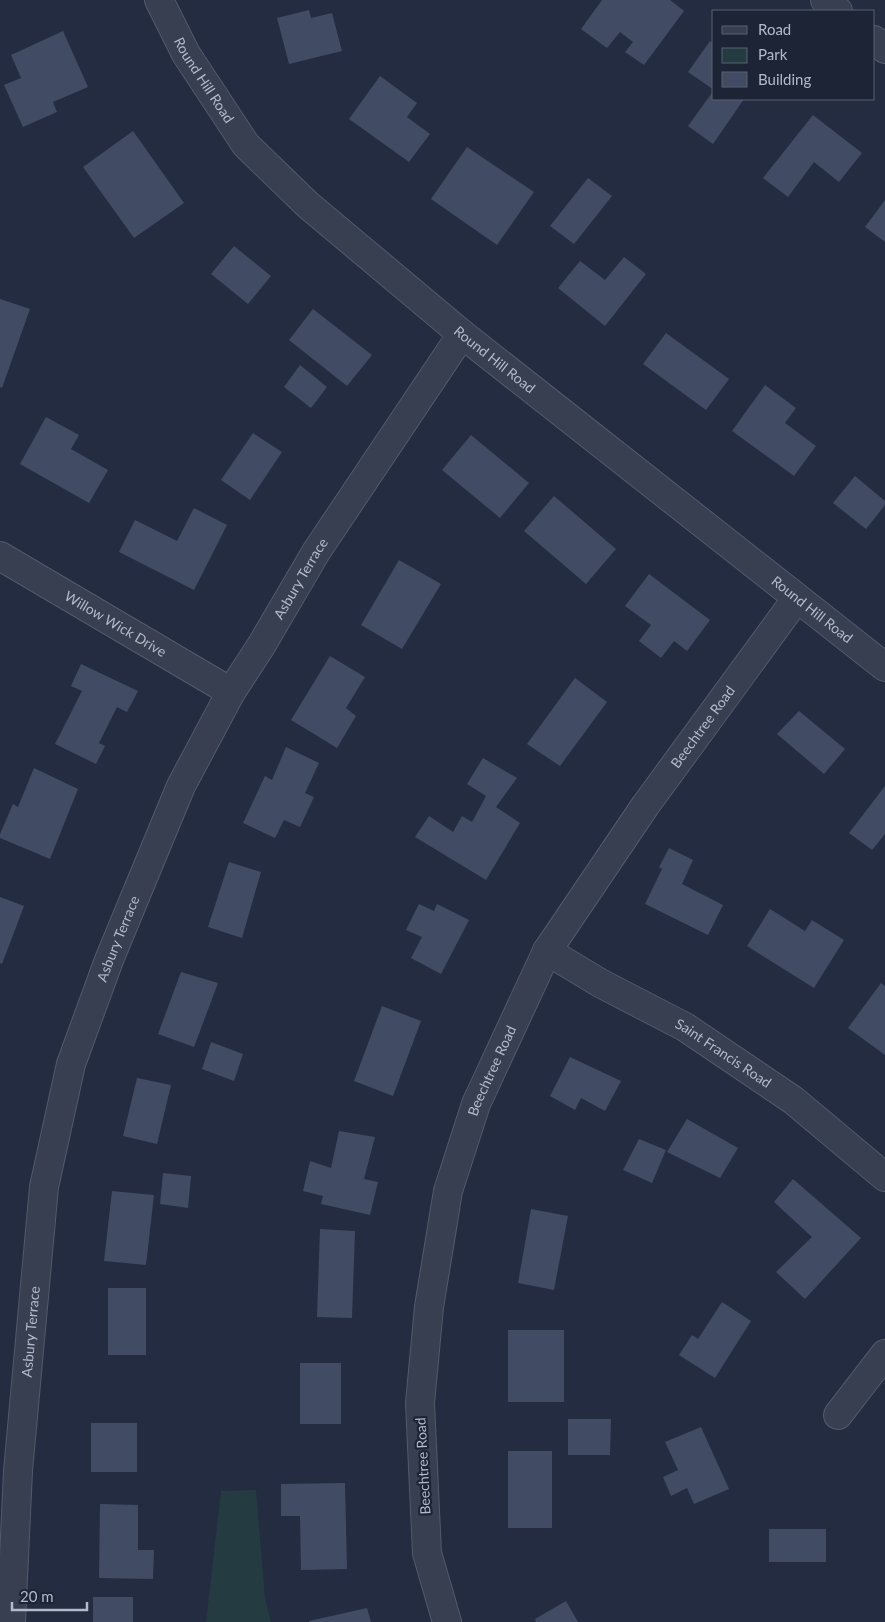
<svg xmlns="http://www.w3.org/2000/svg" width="885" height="1622" font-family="Lato,sans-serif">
<rect width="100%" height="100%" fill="#232c41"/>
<!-- green -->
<polygon fill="#253b42" points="256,1490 265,1598 271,1622 206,1622 221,1491"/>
<!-- building -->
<g fill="#414b63">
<polygon points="602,0 670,0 684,11 644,65 625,52 633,42 620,32 607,48 581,29"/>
<polygon points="309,10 311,18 332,13 342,51 289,64 277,18"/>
<polygon points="63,31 88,87 53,102 57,112 23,127 4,85 21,78 11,55"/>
<polygon points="710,41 714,44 714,90 688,72"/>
<polygon points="380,76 417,103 407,117 430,134 409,162 349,119"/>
<polygon points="714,90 714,99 744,99 713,144 688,126"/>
<polygon points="813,115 862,153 839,182 814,162 788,197 763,178"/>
<polygon points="133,131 184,203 134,238 83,167"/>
<polygon points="467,147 534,192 497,245 431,199"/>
<polygon points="588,178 612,196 574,244 550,226"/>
<polygon points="885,200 885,242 865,227"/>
<polygon points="234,246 271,276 248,304 211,274"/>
<polygon points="624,257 646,274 605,326 558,288 580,261 605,280"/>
<polygon points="0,299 30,309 2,388 0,387"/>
<polygon points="313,309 372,355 347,386 289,340"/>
<polygon points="666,333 729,379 706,410 643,364"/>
<polygon points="300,365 327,387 311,408 284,387"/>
<polygon points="765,385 796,408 785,423 816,446 794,476 732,431"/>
<polygon points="46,417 79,435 71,449 108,470 89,503 20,464"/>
<polygon points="253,433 282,452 250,500 221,480"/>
<polygon points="471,435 529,483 500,518 442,470"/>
<polygon points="855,476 885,501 885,505 866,529 833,503"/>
<polygon points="554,496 616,549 586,584 524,531"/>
<polygon points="194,508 227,525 194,590 119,552 135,520 177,541"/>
<polygon points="399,560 441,584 402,649 361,625"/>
<polygon points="649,574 710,620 687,651 674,641 661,658 639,641 651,625 625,606"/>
<polygon points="330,656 365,677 346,708 356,716 337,748 291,720"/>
<polygon points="81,664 138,691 127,712 117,707 99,743 105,746 96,764 55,744 82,691 71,686"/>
<polygon points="575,678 607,702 560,766 527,744"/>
<polygon points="799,711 845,749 824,774 777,734"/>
<polygon points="286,747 319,763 305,793 314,797 300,827 284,820 275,838 243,823 265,776 272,780"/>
<polygon points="483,758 517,778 496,807 520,823 486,880 415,837 429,816 453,832 462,816 472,822 486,796 467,784"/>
<polygon points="34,768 78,789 50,859 0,838 0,834 13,804 18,807"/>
<polygon points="885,786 885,834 872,850 849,833"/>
<polygon points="669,848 693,860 682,884 723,905 708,935 645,904 662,869 659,867"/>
<polygon points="229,862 261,872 242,938 208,927"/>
<polygon points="0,897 24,906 2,964 0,963"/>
<polygon points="419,904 434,911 437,904 469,920 441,974 411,958 422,937 406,930"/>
<polygon points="770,909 805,931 812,920 844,940 814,988 747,946"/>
<polygon points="181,972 218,983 194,1047 158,1034"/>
<polygon points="881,983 885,986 885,1055 848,1028"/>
<polygon points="382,1006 421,1021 393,1096 354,1081"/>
<polygon points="211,1042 243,1054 234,1081 202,1069"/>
<polygon points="570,1057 621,1081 605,1111 581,1098 575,1110 550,1096"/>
<polygon points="137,1078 171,1085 157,1144 123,1136"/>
<polygon points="687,1119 738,1148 720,1178 667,1152"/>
<polygon points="339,1131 375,1137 364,1179 378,1182 370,1215 321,1204 323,1196 303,1191 310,1161 331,1168"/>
<polygon points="639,1139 666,1150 652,1183 623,1170"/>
<polygon points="163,1173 191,1176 188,1208 160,1204"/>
<polygon points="793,1179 861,1238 805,1299 776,1272 812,1237 774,1202"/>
<polygon points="112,1191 154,1195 146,1265 104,1261"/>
<polygon points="531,1209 568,1216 554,1290 518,1283"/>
<polygon points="320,1229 355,1231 352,1318 317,1317"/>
<rect x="108" y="1288" width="38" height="67"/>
<polygon points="722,1302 751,1321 715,1378 679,1355 692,1335 698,1339"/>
<rect x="508" y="1330" width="56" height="72"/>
<rect x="300" y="1363" width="41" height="61"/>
<polygon points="568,1419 611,1419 610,1455 568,1455"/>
<rect x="91" y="1423" width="46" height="49"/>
<polygon points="701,1427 729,1489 694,1504 687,1488 671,1496 663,1477 678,1470 665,1442"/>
<rect x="508" y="1451" width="44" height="77"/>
<polygon points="345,1483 347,1569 301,1570 300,1516 281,1516 281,1484"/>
<polygon points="100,1504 138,1505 138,1550 154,1550 153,1579 99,1578"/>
<rect x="769" y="1529" width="57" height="33"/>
<rect x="93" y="1597" width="40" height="25"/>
<polygon points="566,1601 578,1622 536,1622 535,1619"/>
<polygon points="367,1608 371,1622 309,1622 309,1621"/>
</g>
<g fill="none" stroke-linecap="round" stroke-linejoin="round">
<!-- minor casing -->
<g stroke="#525a6b" stroke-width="30">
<g id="minor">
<path id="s1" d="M159,0L186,54L246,145L308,205L462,334L885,667"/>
<polyline points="825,0 838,11"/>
<polyline points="874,40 885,49"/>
<path id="s2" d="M0,556L231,692"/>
<path id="s3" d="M547,951L600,983L685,1027L793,1100L885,1177"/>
<polyline points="838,1415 885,1354"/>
<path id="s4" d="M11,1622L18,1471L44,1187L71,1064L109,960L181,786L231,692L261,646L316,552L462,334"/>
<path id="s5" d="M447,1622L427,1553L420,1403L429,1307L448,1191L476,1104L547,951L645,806L797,598"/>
</g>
</g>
<!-- minor -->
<use href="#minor" stroke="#373f51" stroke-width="28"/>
</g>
<g text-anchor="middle" stroke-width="4.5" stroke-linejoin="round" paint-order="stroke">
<!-- street labels -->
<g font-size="14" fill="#b3bacb" stroke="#1c2436">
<text dy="5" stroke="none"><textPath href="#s1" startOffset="92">Round Hill Road</textPath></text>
<text dy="5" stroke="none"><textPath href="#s1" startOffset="498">Round Hill Road</textPath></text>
<text dy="5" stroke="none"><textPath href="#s4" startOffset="1101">Asbury Terrace</textPath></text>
<text dy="5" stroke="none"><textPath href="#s1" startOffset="902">Round Hill Road</textPath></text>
<text dy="5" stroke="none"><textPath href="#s2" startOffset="134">Willow Wick Drive</textPath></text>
<text dy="5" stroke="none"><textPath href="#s5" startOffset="969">Beechtree Road</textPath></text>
<text dy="5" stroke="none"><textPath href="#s4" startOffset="696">Asbury Terrace</textPath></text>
<text dy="5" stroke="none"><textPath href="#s3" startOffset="204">Saint Francis Road</textPath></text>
<text dy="5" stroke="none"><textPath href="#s5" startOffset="564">Beechtree Road</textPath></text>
<text dy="5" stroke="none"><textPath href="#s4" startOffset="291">Asbury Terrace</textPath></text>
<text transform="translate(423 1466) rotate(-93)" y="5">Beechtree Road</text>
</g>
</g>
<!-- legend -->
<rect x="712" y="10" width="162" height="90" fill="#1c2436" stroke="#586072"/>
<rect x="722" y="26" width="25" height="8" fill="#373f51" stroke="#586072"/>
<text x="758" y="35" font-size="15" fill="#b3bacb">Road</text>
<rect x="722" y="48" width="25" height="15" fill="#253b42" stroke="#586072"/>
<text x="758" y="60" font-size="15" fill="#b3bacb">Park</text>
<rect x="722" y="72" width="25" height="15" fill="#414b63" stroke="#586072"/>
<text x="758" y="85" font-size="15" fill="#b3bacb">Building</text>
<!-- scale -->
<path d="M12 1602v8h75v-8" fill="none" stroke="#b3bacb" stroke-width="2.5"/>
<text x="20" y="1602" font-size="15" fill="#b3bacb" stroke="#1c2436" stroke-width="4" paint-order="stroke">20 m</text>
</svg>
